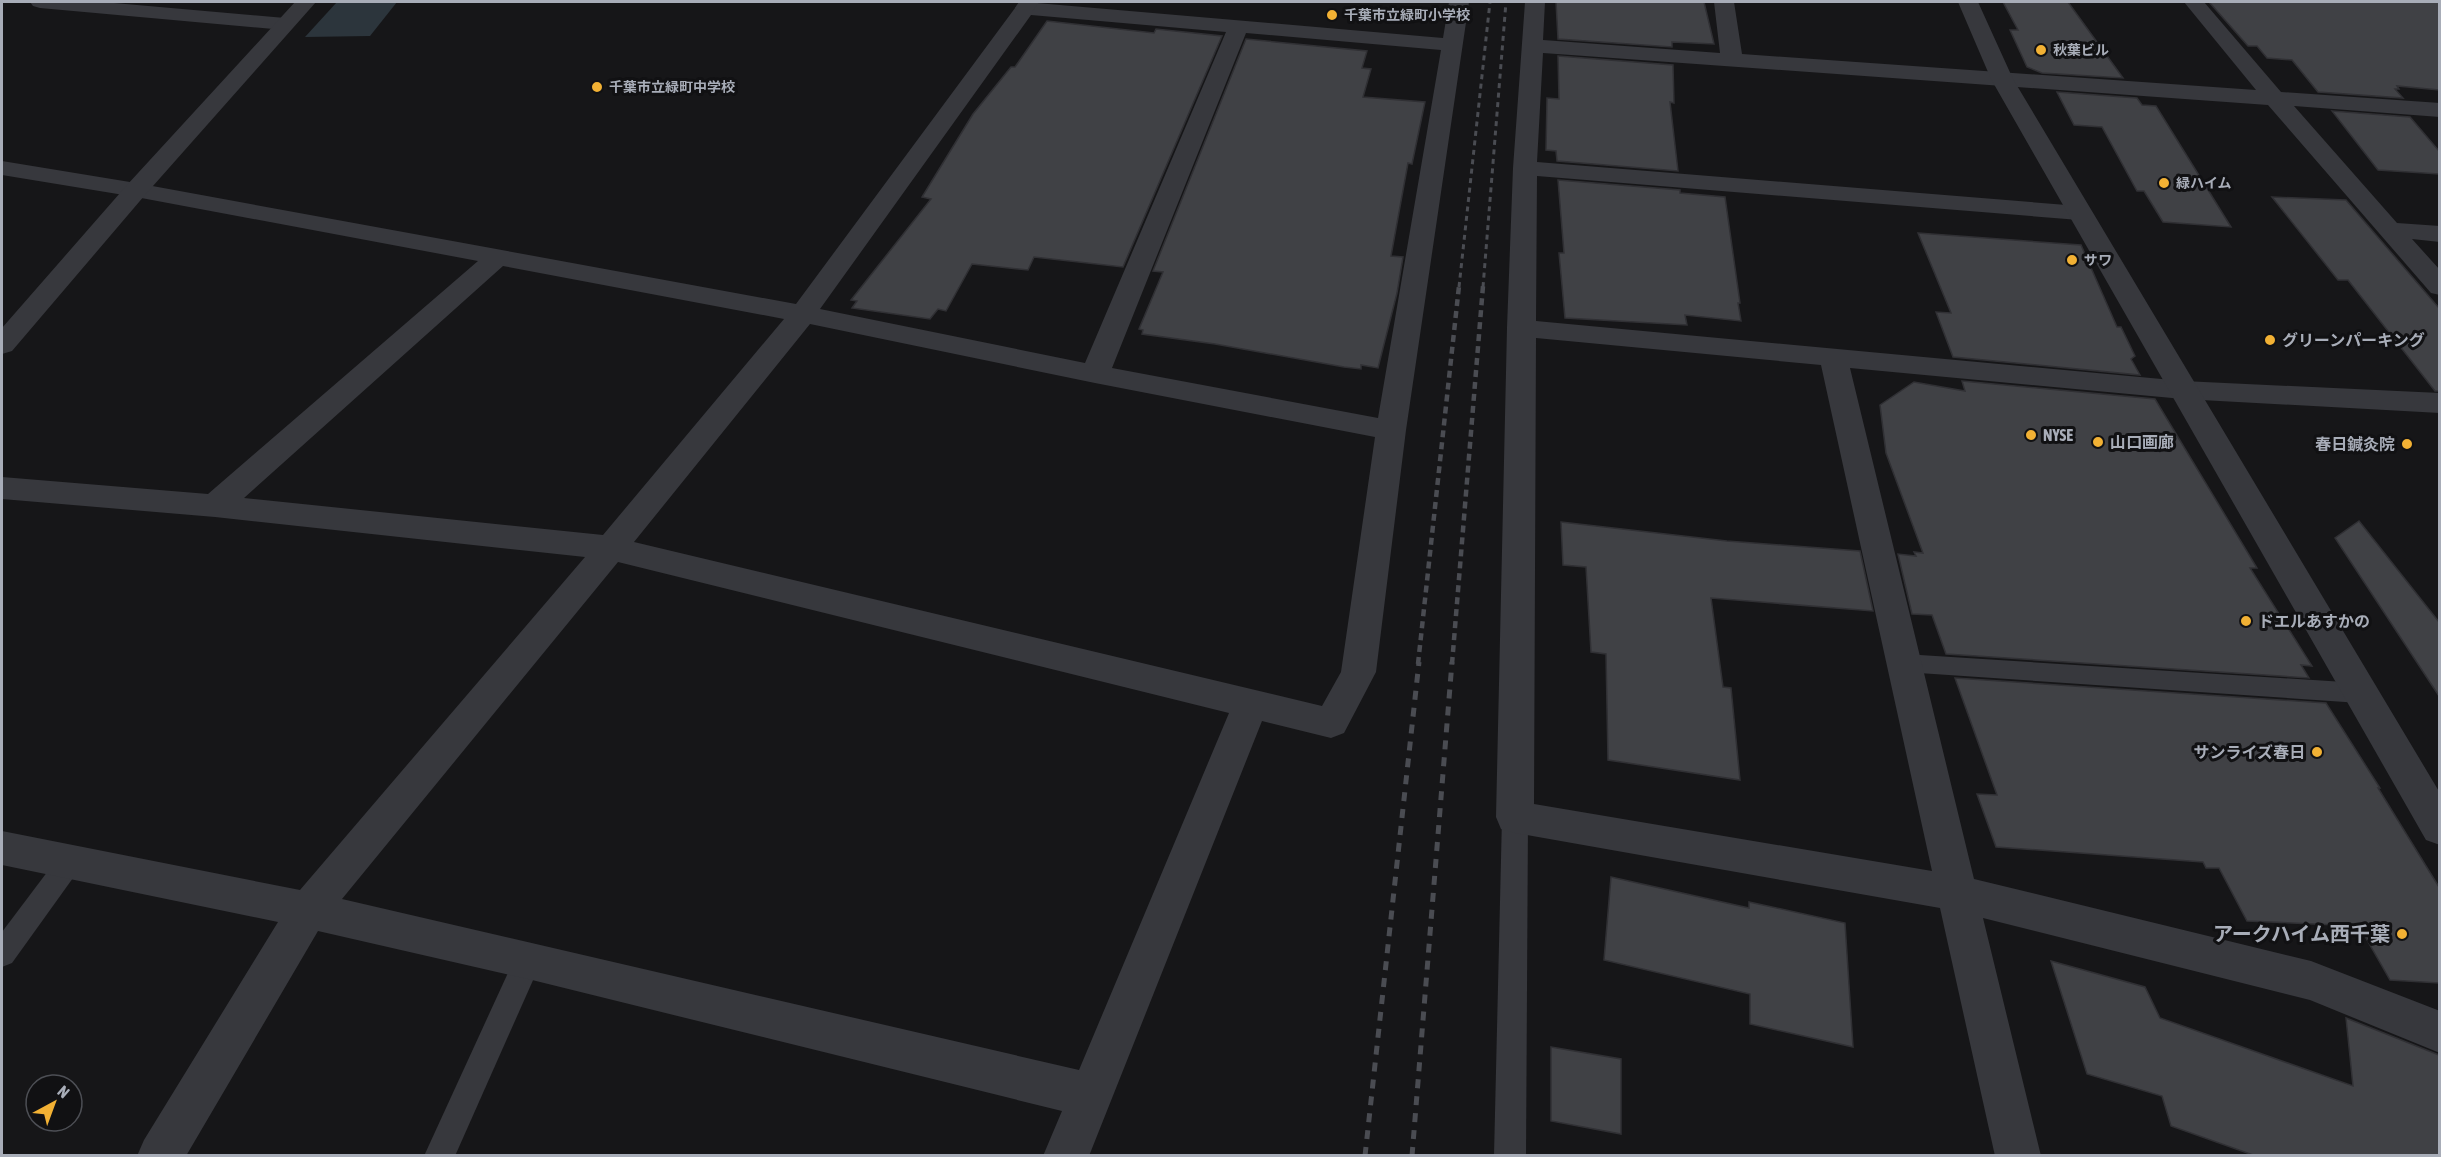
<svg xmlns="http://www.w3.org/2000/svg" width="2441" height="1157" font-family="'Asap Condensed','Noto Sans JP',sans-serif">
<rect width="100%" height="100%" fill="#161618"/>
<!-- water -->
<polygon fill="#2c353c" points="337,2 397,2 370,36 305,37"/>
<!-- building -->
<g fill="#404145" stroke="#303034" stroke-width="1.5">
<polygon points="1556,2 1704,2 1714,44 1672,42 1672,47 1558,39"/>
<polygon points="2003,2 2068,2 2123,78 2042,73 2027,67 2010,30 2018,30"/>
<polygon points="2209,2 2439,2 2439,90 2397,86 2399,89 2395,89 2403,98 2318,92 2292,60 2267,58 2257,46 2248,46"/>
<polygon points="1047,21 1154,33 1156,29 1222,36 1123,267 1034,257 1028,270 972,264 946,311 938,309 930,319 852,308 857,301 851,300 931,199 922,197 973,114 1011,67 1015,67"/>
<polygon points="1246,39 1367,51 1362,68 1371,69 1363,97 1425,102 1412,164 1408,163 1391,256 1403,257 1397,293 1378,368 1361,365 1361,369 1344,367 1215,344 1142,334 1143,330 1139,329 1163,272 1153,271"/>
<polygon points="1558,56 1673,65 1674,103 1670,102 1678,171 1557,161 1556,151 1546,150 1547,98 1559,99"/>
<polygon points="2057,92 2137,98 2142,105 2156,106 2231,227 2163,222 2144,191 2137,191 2102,127 2074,125"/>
<polygon points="2332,111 2410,117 2439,151 2439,174 2378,170"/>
<polygon points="1558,180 1680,190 1680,193 1725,197 1740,303 1738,303 1741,321 1685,315 1687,325 1565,318 1559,253 1564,253"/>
<polygon points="2272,197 2346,200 2439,308 2439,391 2435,391 2348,280 2338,280"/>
<polygon points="1918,233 2081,245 2117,327 2121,327 2135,356 2131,359 2140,375 1953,357 1936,312 1951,313"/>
<polygon points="1962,381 2155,399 2257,568 2250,568 2312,666 2301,665 2309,678 1946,654 1932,615 1912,614 1898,554 1916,556 1914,552 1923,553 1886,453 1880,405 1914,382 1965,391"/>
<polygon points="2359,521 2439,622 2439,696 2335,538"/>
<polygon points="1561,522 1727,541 1860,551 1873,611 1711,598 1723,687 1731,688 1740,780 1608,760 1606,654 1591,652 1586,567 1563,565"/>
<polygon points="1955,678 2326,703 2380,788 2378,788 2439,887 2439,983 2390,980 2359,926 2247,921 2219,868 2206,868 2203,862 1996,847 1977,794 1997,795"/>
<polygon points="1611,877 1749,908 1749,902 1845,923 1853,1047 1750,1024 1750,994 1604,960"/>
<polygon points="2051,961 2145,987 2160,1018 2353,1086 2346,1018 2439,1055 2439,1155 2253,1155 2171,1126 2162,1096 2087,1074"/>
<polygon points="1551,1047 1621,1059 1621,1134 1551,1121"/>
</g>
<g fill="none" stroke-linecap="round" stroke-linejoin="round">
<!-- service -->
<g fill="#37383d" fill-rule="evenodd">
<polygon points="1904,654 2360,683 2369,686 2372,693 2369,700 2360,703 1904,672 1896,670 1892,663 1896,656"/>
<polygon points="1515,806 1524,809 1528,817 1526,1156 1494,1156 1502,817 1506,809"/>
<polygon points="69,851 78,855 82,863 78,871 12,963 2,967 2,932 60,855"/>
<polygon points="528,947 538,951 542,960 455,1156 424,1156 518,951"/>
</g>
<!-- minor -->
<g fill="#37383d" fill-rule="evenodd">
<polygon points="30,2 103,2 285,18 292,20 295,24 292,28 285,30 40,8 33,6"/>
<path d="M1025,2L1443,38L1449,2H1469L1406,430L1376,672L1344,733L1331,738L1262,721L1089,1156H1043L1062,1111L528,979L318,931L186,1156H137L144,1140L278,922L2,865V831L300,890L585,557L215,517L2,499V477L208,494L478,261L136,197L2,175V161L136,183L796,304L1018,4ZM1031,15L1226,32L1085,363L820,309ZM1246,33L1441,50L1378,418L1112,368ZM503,266L784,319L603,535L244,498ZM810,324L1095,383L1375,437L1341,672L1322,706L634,542ZM618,562L1229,713L1079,1070L342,899Z"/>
<path d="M1525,2H1545L1543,40L1720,53L1714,2H1734L1742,54L2256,90L2184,2H2204L2281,92L2440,103V117L2294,106L2397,223L2440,226V242L2412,239L2440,270V295L2431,293L2268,105L1543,53L1537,162L2079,206L2088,208L2091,213L2088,218L2079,220L1537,176L1536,321L2183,381L2440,393V413L2183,399L1850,368L1974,879L2311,961L2440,1011V1053L2310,1000L1983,918L2041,1156H1995L1940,908L1515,833L1501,829L1496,817L1507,328L1513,168ZM1536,338L1821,365L1932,871L1534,804Z"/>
</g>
<!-- tertiary -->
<g fill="#37383d" fill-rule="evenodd">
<polygon points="295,2 316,2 145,195 12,351 2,354 2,328 127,185"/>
<polygon points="1019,2 1039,2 1032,12 1018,12 1015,8"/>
<polygon points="1958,2 1978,2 2013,79 2440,793 2440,845 2426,840 1991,79"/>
</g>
<!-- rail-far2 -->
<g stroke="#4a4c52" stroke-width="3" stroke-dasharray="5 4.5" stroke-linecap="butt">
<polyline points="1459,287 1490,2"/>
<polyline points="1483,287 1506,2"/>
</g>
<!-- rail-far1 -->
<g stroke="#4a4c52" stroke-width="4.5" stroke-dasharray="7 5" stroke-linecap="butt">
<polyline points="1418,664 1459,286"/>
<polyline points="1452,664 1483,286"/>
</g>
<!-- rail -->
<g stroke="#4a4c52" stroke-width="5" stroke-dasharray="9 8" stroke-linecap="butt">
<polyline points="1365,1156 1419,662"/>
<polyline points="1412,1156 1452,662"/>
</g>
</g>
<!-- markers -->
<g fill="#f2b134" stroke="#111113" stroke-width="2">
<circle cx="1332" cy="15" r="6"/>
<circle cx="2041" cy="50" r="6"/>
<circle cx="597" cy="87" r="6"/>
<circle cx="2164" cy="183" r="6"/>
<circle cx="2072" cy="260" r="6"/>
<circle cx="2270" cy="340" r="6"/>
<circle cx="2031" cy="435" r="6"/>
<circle cx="2098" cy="442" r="6"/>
<circle cx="2407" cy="444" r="6"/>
<circle cx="2246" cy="621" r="6"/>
<circle cx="2317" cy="752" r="6"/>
<circle cx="2402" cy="934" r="6"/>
</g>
<g text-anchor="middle" stroke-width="6" stroke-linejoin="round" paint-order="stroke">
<!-- far-poi labels -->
<g font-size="14" font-weight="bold" fill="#a8adb8" stroke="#111113" text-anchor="start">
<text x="1344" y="20">千葉市立緑町小学校</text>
<text x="2053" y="55">秋葉ビル</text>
<text x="609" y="92">千葉市立緑町中学校</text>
<text x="2176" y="188">緑ハイム</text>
<text x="2084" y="265">サワ</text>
</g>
<!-- poi labels -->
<g font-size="16" font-weight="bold" fill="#a8adb8" stroke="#111113" text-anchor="start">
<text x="2282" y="346">グリーンパーキング</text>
<text x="2043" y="441">NYSE</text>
<text x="2110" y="448">山口画廊</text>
<text x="2395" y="450" text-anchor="end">春日鍼灸院</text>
<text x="2258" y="627">ドエルあすかの</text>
<text x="2305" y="758" text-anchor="end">サンライズ春日</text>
</g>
<!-- near-poi labels -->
<g font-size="20" font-weight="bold" fill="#a8adb8" stroke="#111113" text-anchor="end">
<text x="2390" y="941">アークハイム西千葉</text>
</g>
</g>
<!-- border -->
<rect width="2441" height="1157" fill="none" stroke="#a8adb8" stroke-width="6"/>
<!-- north arrow -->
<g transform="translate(54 1103) rotate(41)"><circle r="28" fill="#111113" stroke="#4d4f55" stroke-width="1.5"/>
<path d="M0-4.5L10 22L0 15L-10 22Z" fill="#f2b134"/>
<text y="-9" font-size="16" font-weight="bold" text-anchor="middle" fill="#a8adb8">N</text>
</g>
</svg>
